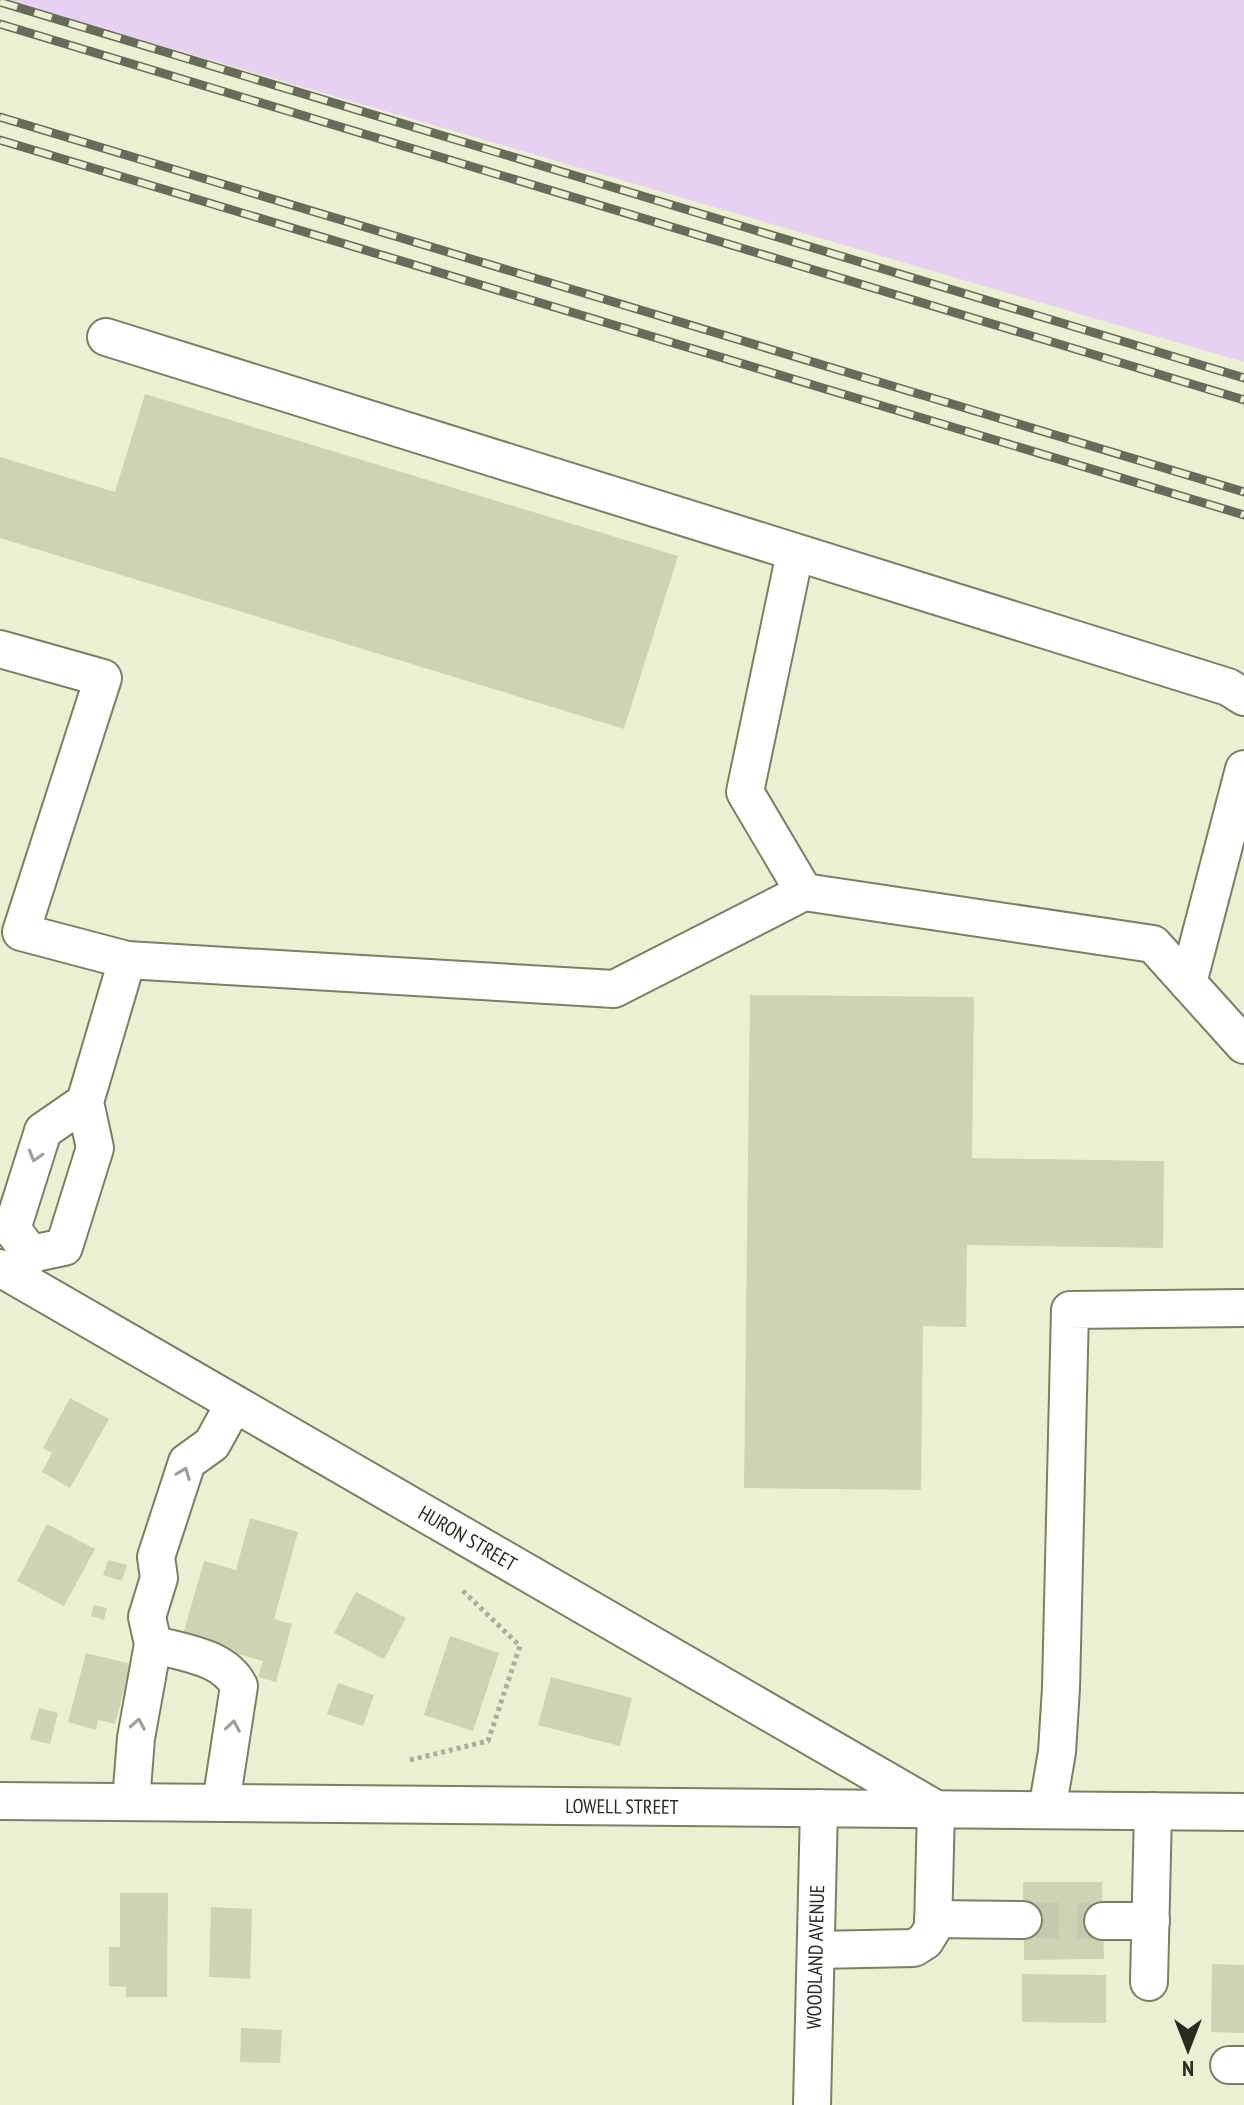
<svg xmlns="http://www.w3.org/2000/svg" width="1244" height="2105" font-family="'PT Sans Narrow',sans-serif">
<rect width="100%" height="100%" fill="#ecf0d2"/>
<!-- green -->
<polygon fill="#e6d2f0" points="5,0 1244,0 1244,362"/>
<!-- building -->
<g fill="#cfd3b6">
<polygon points="145,394 678,556 624,729 0,538 0,457 115,492"/>
<polygon points="750,995 974,997 972,1158 1164,1161 1163,1248 967,1245 966,1327 923,1326 921,1490 744,1488"/>
<polygon points="70,1398 109,1419 70,1488 42,1472 52,1453 43,1448"/>
<polygon points="250,1518 298,1532 274,1619 292,1624 276,1682 258,1677 263,1661 182,1638 204,1561 236,1570"/>
<polygon points="47,1524 95,1549 64,1606 17,1581"/>
<polygon points="108,1560 127,1565 122,1581 103,1575"/>
<polygon points="356,1592 406,1618 384,1659 334,1633"/>
<polygon points="94,1605 107,1608 104,1620 91,1616"/>
<polygon points="450,1636 499,1653 473,1731 424,1715"/>
<polygon points="86,1653 131,1664 115,1724 98,1720 96,1730 68,1722"/>
<polygon points="551,1677 632,1698 620,1746 538,1725"/>
<polygon points="338,1683 374,1695 363,1726 327,1714"/>
<polygon points="39,1708 58,1713 50,1744 30,1739"/>
<polygon points="1023,1882 1102,1882 1104,1959 1024,1960"/>
<polygon points="120,1893 168,1893 167,1997 126,1997 126,1987 109,1986 109,1947 120,1947"/>
<polygon points="211,1907 252,1909 250,1979 209,1977"/>
<polygon points="1212,1964 1244,1965 1244,2033 1211,2032"/>
<polygon points="1022,1974 1106,1975 1106,2023 1022,2022"/>
<polygon points="241,2028 282,2030 280,2063 240,2062"/>
</g>
<g fill="none" stroke-linecap="round" stroke-linejoin="round">
<!-- minor-tunnel -->
<polyline stroke="#c5c9ae" stroke-width="36" stroke-dasharray="36 18" stroke-linecap="butt" points="1023,1920 1103,1921"/>
<!-- minor casing -->
<g stroke="#7b7f64" stroke-width="40">
<g id="minor">
<polyline points="106,337 1228,687 1244,697"/>
<polyline points="795,553 745,792 804,892"/>
<polyline points="0,649 103,678 21,932 127,960 85,1102 95,1148 64,1247 31,1254 16,1277"/>
<polyline points="127,960 614,989 804,892 1153,944 1244,1045"/>
<polyline points="1188,983 1244,769"/>
<polyline points="31,1254 12,1229 43,1131 85,1102"/>
<path id="s1" d="M0,1268L936,1809L933,1928L925,1941L914,1948L816,1950"/>
<path d="M153,1644C182,1653 224,1656 239,1686L221,1803"/>
<path id="s2" d="M0,1801L1244,1812"/>
<polyline points="131,1802 136,1738 153,1644 147,1617 159,1578 156,1557 187,1462 212,1444 234,1404"/>
<polyline points="1047,1810 1057,1752 1061,1688 1070,1310 1244,1308"/>
<polyline points="933,1919 1023,1920"/>
<polyline points="1103,1921 1151,1921"/>
<polyline points="1149,1982 1153,1811"/>
<polyline points="1229,2065 1244,2065"/>
<path id="s3" d="M812,2105L819,1808"/>
</g>
</g>
<!-- path -->
<polyline stroke="#acaf97" stroke-width="5" stroke-dasharray="4 4" stroke-linecap="butt" points="410,1760 488,1741 520,1646 461,1589"/>
<!-- minor -->
<use href="#minor" stroke="#fff" stroke-width="36"/>
<!-- rail casing -->
<g stroke="#696b5a" stroke-width="9">
<g id="rail">
<polyline points="0,2 1244,378"/>
<polyline points="0,24 1244,400"/>
<polyline points="0,117 1244,492"/>
<polyline points="0,140 1244,515"/>
</g>
</g>
<!-- rail -->
<use href="#rail" stroke="#ecf0d2" stroke-width="6" stroke-dasharray="18" stroke-linecap="butt"/>
</g>
<!-- one-way arrows -->
<defs><path id="oneway-chevron" d="M-2-3.5L2.5 0L-2 3.5" fill="none" stroke-width="1.6" stroke-linecap="round" stroke-linejoin="round" transform="scale(2)"/></defs>
<g stroke="#9fa09a">
<use href="#oneway-chevron" transform="translate(35 1156) rotate(107)"/>
<use href="#oneway-chevron" transform="translate(184 1473) rotate(-69)"/>
<use href="#oneway-chevron" transform="translate(138 1724) rotate(-80)"/>
<use href="#oneway-chevron" transform="translate(233 1726) rotate(-81)"/>
</g>
<g text-anchor="middle" stroke-width="6" stroke-linejoin="round" paint-order="stroke">
<!-- street labels -->
<g font-size="20" fill="#292b1f" stroke="#ecf0d2">
<text dy="7" stroke="none"><textPath href="#s1" startOffset="540">HURON STREET</textPath></text>
<text dy="7" stroke="none"><textPath href="#s2" startOffset="622">LOWELL STREET</textPath></text>
<text dy="7" stroke="none"><textPath href="#s3" startOffset="148">WOODLAND AVENUE</textPath></text>
</g>
</g>
<!-- north arrow -->
<g transform="translate(1188 2049) rotate(180)" stroke="#ecf0d2" stroke-width="6" paint-order="stroke">
<path d="M0-6L14 30L0 20L-14 30Z" fill="#292b1f"/>
<text y="-12" font-size="22" font-weight="bold" text-anchor="middle" fill="#292b1f">N</text>
</g>
</svg>
